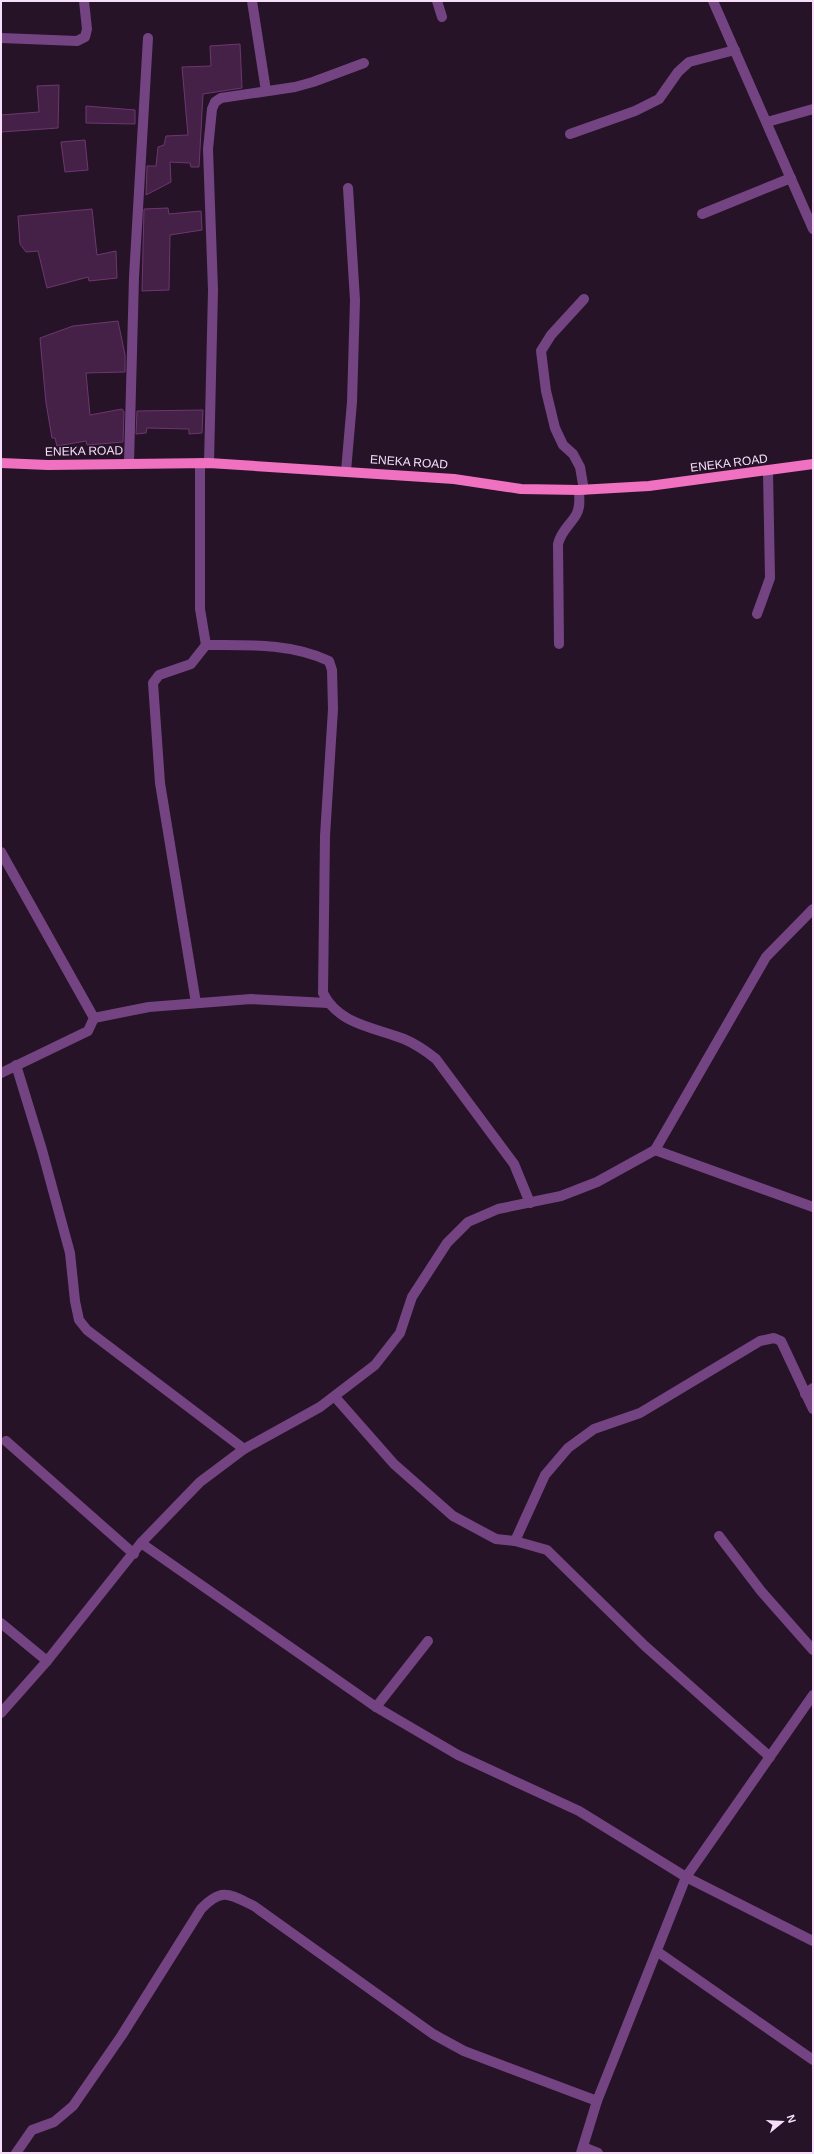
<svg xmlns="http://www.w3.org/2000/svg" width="814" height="2154" font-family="Helvetica,sans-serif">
<rect width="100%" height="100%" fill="#261328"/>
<!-- building -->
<g fill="#452147" stroke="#6d3670">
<polygon points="240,44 242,88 203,94 199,167 191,167 190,163 170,162 171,182 146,195 147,166 156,166 158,147 164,145 166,136 188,135 182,67 211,66 210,46"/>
<polygon points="59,85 58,128 1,132 1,115 39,112 37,86"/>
<polygon points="86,106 135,110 135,124 86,123"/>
<polygon points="85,140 88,170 65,172 61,142"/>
<polygon points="168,208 169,214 201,211 202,230 170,235 169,290 142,291 144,209"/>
<polygon points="92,209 97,255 116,251 117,278 89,281 88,277 47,288 38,251 26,252 20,244 18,216"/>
<polygon points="118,321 125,355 125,372 86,373 90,415 122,409 124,412 123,442 87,445 86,441 57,446 55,438 52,438 46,403 40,338 73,326"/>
<polygon points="203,410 202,433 189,434 189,429 147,428 146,433 136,434 137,411"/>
</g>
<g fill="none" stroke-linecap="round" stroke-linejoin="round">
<!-- minor -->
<g stroke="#744482" stroke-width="10">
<polyline points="252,1 266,91"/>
<polyline points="437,1 442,17"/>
<polyline points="713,1 813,229"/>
<polyline points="1,38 77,41 85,37 87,29 84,1"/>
<polyline points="767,122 813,109"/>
<polyline points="570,134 635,111 659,99 678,72 689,62 735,50"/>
<polyline points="702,214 791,178"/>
<polyline points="584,299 551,335 541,351 546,391 555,428 563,445 573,454 580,467 584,490"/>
<polyline points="129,463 134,277 148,38"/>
<polyline points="209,463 213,290 208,149 212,109 215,102 221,98 295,87 313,82 364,63"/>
<polyline points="346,471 352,402 355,300 348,188"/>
<polyline points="757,614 770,578 768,472"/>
<path d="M559,644L558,544C561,531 570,525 576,515C581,507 579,498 579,490"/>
<path d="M206,645C248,645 290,643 329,661L332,670L333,709L325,836L323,993C339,1025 374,1027 404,1039C416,1044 426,1051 436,1059L514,1164L530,1203"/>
<polyline points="1,852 94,1018 88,1031 1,1073"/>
<polyline points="196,1003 160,783 153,683 159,675 191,664 206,645 200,609 200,463"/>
<polyline points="94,1018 149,1007 251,999 328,1003"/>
<polyline points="16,1065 42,1150 70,1253 75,1301 79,1320 87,1330 244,1449"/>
<polyline points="655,1150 813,1207"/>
<polyline points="805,1394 813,1388"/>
<polyline points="335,1397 394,1464 453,1516 496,1539 515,1541 547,1550 645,1646 770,1757"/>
<polyline points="6,1441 134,1554"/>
<polyline points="719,1536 761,1591 813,1650"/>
<polyline points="515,1541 545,1475 568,1448 594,1429 640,1413 760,1341 774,1338 781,1341 813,1409"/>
<polyline points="141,1543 376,1707 458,1755 579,1811 686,1877 813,1941"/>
<polyline points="1,1623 47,1661"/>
<polyline points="376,1707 428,1641"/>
<polyline points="1,1713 47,1661 141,1543 200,1482 244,1449 320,1407 375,1365 400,1333 412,1297 447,1243 468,1222 498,1209 561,1196 597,1182 655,1150 766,957 813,909"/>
<polyline points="658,1952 813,2060"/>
<polyline points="583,2147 598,2153"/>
<path d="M16,2153L32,2130L54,2122L73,2106L122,2035L201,1909C222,1887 229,1894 254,1906L433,2034L464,2051L597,2101"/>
<polyline points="581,2153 597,2101 686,1877 813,1695"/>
</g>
<!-- major -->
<polyline stroke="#ef71c0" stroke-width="10" points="1,463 48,465 209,463 454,479 521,489 579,490 649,486 813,464"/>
</g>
<g text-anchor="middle" stroke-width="3" stroke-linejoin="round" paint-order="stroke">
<!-- street labels -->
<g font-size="12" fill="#f7defb" stroke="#261328">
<text transform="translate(84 451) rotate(-1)" y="4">ENEKA ROAD</text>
<text transform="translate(409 462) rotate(4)" y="4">ENEKA ROAD</text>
<text transform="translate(729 463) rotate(-7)" y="4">ENEKA ROAD</text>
</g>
</g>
<!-- border -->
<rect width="814" height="2154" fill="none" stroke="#f7defb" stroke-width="4"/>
<!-- north arrow -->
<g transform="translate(782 2122) rotate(72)" stroke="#261328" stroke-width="3" paint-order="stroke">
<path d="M0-3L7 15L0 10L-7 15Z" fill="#f7defb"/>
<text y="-6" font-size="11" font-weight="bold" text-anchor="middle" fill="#f7defb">N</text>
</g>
</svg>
